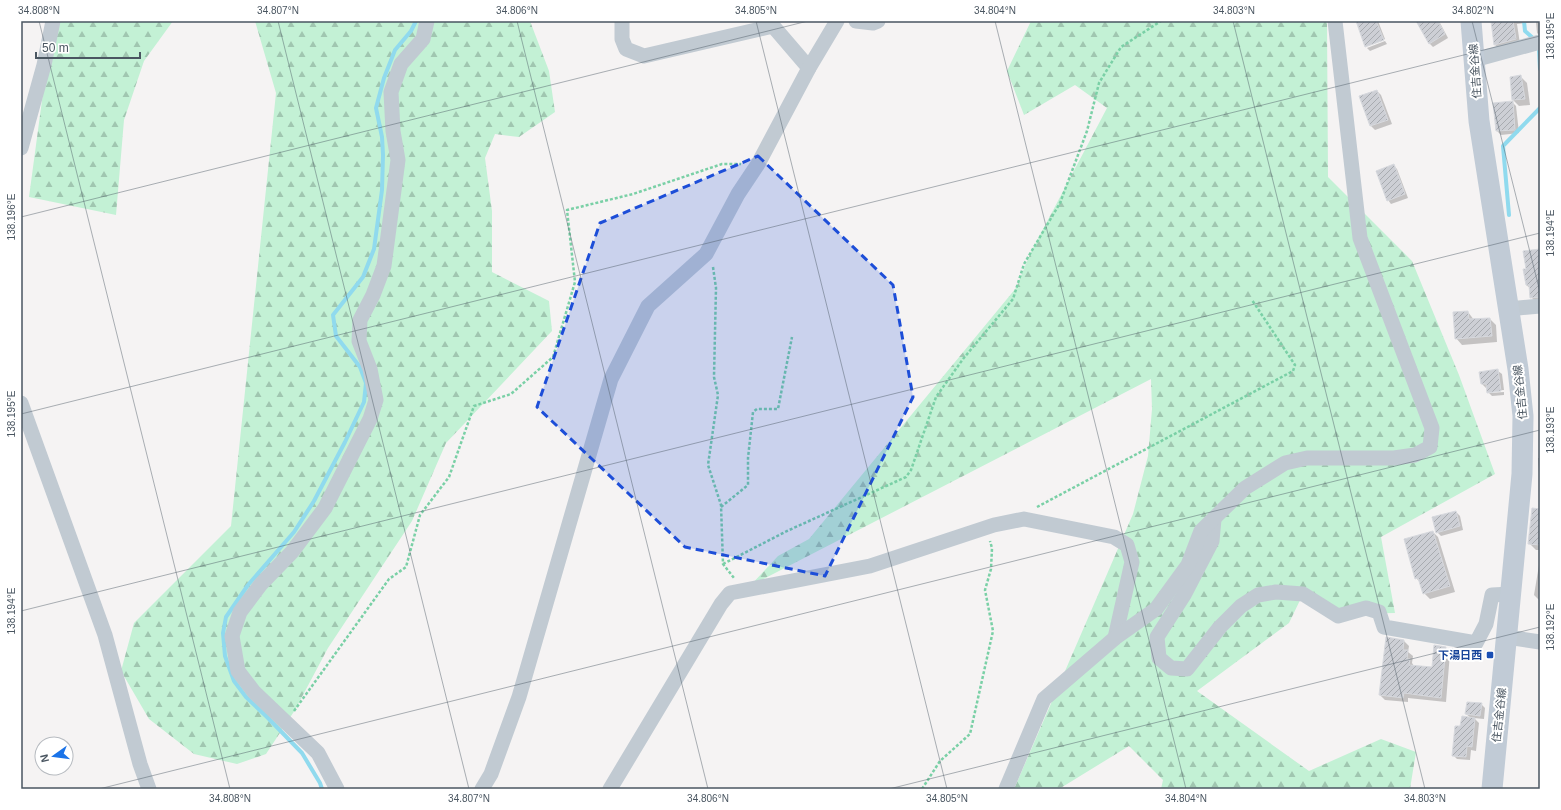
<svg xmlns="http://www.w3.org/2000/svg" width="1561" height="810" font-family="Helvetica,'Noto Sans JP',sans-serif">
<defs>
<pattern id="forest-firs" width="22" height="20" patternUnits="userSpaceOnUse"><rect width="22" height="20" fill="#c3f1d5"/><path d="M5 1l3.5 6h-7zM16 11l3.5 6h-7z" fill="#a0c6b0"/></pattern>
<pattern id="building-hatch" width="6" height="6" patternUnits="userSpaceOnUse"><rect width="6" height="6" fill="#cdcfd5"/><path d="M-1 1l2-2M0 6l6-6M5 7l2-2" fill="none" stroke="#a8abb0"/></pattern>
</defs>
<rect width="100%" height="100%" fill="#f5f3f3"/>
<!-- forest -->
<g fill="url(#forest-firs)">
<polygon points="51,21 173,21 144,61 124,120 116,215 29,197 52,26"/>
<polygon points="255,21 530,21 549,71 555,112 519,137 495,134 485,158 492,211 492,272 549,301 552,331 446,443 412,521 328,648 295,710 266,754 237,764 194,754 149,719 121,671 134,623 231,526 276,93"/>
<polygon points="1031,21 1327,21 1328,177 1412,261 1459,375 1495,474 1381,537 1395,613 1346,614 1303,594 1289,623 1197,691 1309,771 1381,739 1416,752 1410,789 1161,789 1163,780 1129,746 1059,789 1014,789 1133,514 1148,456 1152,409 1151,379 750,586 778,556 809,539 1016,288 1031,252 1107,108 1075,85 1024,115 1007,71"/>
</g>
<!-- shadow -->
<g fill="#0003">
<polygon points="1357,21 1378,21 1385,39 1367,46 1367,47"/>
<polygon points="1417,21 1439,21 1448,38 1433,47 1429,43"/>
<polygon points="1492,21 1540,21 1540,36 1537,33 1536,22 1517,24 1520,44 1500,49 1495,45"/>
<polygon points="1385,41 1387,44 1370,51 1367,48"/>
<polygon points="1521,77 1527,83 1530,105 1519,106 1513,100"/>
<polygon points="1377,91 1381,95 1392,124 1375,130 1371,126 1361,97"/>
<polygon points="1512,102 1516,106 1519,133 1501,135 1497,131 1494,104"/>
<polygon points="1393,165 1397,169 1408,198 1391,204 1388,200"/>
<polygon points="1540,250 1540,302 1535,301 1531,297 1530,288 1526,285 1527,270"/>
<polygon points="1468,312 1474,320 1490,319 1496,325 1497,342 1462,345 1456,338"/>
<polygon points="1498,371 1502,374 1504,390 1490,391 1490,393 1504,392 1504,395 1492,396 1488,392 1488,388 1486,388 1482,384"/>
<polygon points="1538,458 1540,458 1540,488"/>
<polygon points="1456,512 1460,516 1463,530 1441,536 1437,532"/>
<polygon points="1540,516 1540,550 1536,550 1530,544"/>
<polygon points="1433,532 1438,537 1455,592 1430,599 1424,593 1421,583 1416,578"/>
<polygon points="1540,559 1540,601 1534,595"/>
<polygon points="1404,641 1409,646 1408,652 1413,656 1412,663 1414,666 1433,668 1445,648 1450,653 1446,702 1408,698 1408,702 1385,700 1380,695"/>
<polygon points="1481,704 1485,708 1484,719 1474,718 1479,723 1476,751 1471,750 1470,760 1457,759 1453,755 1461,727 1471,718 1466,714"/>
</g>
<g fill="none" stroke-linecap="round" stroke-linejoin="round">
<!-- stream -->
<g stroke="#90daee" stroke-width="4">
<polyline points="1524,21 1525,31 1534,39"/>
<polyline points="1537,45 1539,49 1540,69"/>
<polyline points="1509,215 1503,146 1540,108"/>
<polyline points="322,789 320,783 302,753 267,717 246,697 234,681 225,656 223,633 226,617 248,585 294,532 314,501 345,442 364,402 366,383 360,367 336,336 333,315 363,277 374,249 382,190 383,155 382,137 376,108 384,78 395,50 411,31 416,21"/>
</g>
</g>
<!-- building -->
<g fill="url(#building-hatch)" stroke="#d7d9de">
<polygon points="1356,21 1376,21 1384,40 1365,47"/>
<polygon points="1416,21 1438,21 1445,34 1429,44"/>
<polygon points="1491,21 1513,21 1516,39 1494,45"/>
<polygon points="1521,75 1525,99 1512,100 1510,77"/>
<polygon points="1377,90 1388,120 1370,126 1359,96"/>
<polygon points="1513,101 1515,130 1496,131 1493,103"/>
<polygon points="1394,164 1405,194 1387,201 1376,171"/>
<polygon points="1540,249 1540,297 1530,298 1529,285 1526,285 1523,269 1526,269 1523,251"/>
<polygon points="1468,311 1469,319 1490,318 1492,336 1455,339 1453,312"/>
<polygon points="1498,369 1501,391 1487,393 1486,384 1481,384 1479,372"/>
<polygon points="1532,508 1540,509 1540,545 1528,544"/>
<polygon points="1456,511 1460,526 1436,533 1432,517"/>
<polygon points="1433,531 1450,586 1423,594 1418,578 1415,579 1404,539"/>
<polygon points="1386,637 1404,640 1403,650 1408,650 1407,659 1410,659 1409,665 1432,667 1434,645 1446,647 1441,698 1404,693 1403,698 1379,695"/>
<polygon points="1467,702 1482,703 1480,716 1465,714"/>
<polygon points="1462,716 1475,718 1472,747 1467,746 1466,757 1452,756 1455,726 1460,726"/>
</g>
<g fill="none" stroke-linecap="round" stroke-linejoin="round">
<!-- path -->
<g stroke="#7ad0a6" stroke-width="2.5" stroke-dasharray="3 2" stroke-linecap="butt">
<polyline points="713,267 716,288 714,377 718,395 708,465 721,505 723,564 734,578"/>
<polyline points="721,507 748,485 748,458 753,412 757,409 778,409 792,337"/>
<polyline points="1037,507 1293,371 1295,365 1252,300"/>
<polyline points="723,564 787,531 906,477 911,470 936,397 963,359 1013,299 1024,264 1060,203 1087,131 1099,83 1121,47 1161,21"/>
<polyline points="294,711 389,579 406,567 420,515 449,477 474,406 511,394 553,357 575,282 567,210 633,194 722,164 741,164"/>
<polyline points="922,789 940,761 970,734 993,631 985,590 991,569 992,548 990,541"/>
</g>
<!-- minor -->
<g stroke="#c1cad2" stroke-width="15">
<polyline points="622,21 622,39 626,49 644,56 773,26 809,68"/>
<polyline points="856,21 873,23 878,21"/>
<polyline points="1474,60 1540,42"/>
<polyline points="21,148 44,65 53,21"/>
<polyline points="1508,309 1540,306"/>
<polyline points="21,403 105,635 140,764 149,789"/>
<polyline points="1214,519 1212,541 1184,595 1157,637 1159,658 1171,668 1187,669 1220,627 1241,606 1258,595 1276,592 1303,594 1338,616 1366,608 1379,612 1384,627 1476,643 1486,624 1492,595 1511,594"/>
<polyline points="1507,637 1540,642"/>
<polyline points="337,789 318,753 254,692 238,671 232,636 240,612 261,584 292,552 325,508 370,419 376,400 370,369 359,341 360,320 373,295 384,266 398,160 393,131 391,92 401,64 423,39 427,21"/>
<polyline points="482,789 491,774 519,697 611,379 648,306 706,254 738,194 758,164 809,68 837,21"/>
<polyline points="610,789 721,604 730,593 870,566 994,525 1024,519 1114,537 1127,545 1132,562 1115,638"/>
<polyline points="1006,789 1044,699 1115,638 1156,609 1188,565 1201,531 1245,488 1285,463 1307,458 1394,458 1415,455 1430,447 1432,428 1360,238 1335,21"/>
</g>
<!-- secondary -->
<polyline stroke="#c1cbd6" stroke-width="21" points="1471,21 1479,121 1518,369 1523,416 1522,474 1492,789"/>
</g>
<!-- marked area -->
<path fill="#1d4ed8" fill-opacity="0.2" stroke="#1d4ed8" stroke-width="3" stroke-dasharray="8 5" stroke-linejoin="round" d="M758,156L893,285L913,397L825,576L685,547L537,407L600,223Z"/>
<!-- ticks -->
<path fill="none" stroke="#4a5661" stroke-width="1" stroke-opacity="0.45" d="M39,21L230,789M278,21L469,789M517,21L708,789M756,21L947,789M995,21L1186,789M1233,21L1425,789M1472,21L1540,292M21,217L808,21M21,414L1540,36M21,611L1540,233M99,789L1540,430M889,789L1540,627"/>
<!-- markers -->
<rect fill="#1a4fb4" stroke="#fff" stroke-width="1.5" x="1486" y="651" width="8" height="8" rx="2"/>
<g text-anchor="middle" stroke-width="4" stroke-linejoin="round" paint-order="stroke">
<!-- street labels -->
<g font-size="11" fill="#4a5661" stroke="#fff">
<text transform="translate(1475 71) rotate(-94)" y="4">住吉金谷線</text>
<text transform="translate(1520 392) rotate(-96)" y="4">住吉金谷線</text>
<text transform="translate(1499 715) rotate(-84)" y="4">住吉金谷線</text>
</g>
<!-- transit labels -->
<g font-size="11" font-weight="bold" fill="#164399" stroke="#fff" text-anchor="end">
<text x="1482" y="659">下湯日西</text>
</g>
</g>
<!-- border -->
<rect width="1561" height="810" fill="none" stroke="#ffffff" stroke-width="44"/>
<!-- north arrow -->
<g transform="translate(54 756) rotate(256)"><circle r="19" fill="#ffffff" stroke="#b7bbc0"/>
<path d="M0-3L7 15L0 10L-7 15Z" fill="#1a73e8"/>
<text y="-6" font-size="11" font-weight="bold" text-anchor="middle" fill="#4a5661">N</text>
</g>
<!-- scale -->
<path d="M36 52v6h104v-6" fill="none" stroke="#4a5661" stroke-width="2"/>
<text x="42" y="52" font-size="12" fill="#4a5661" stroke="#ffffff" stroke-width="3" paint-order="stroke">50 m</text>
<rect x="22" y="22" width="1517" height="766" fill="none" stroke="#4a5661" stroke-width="1.5"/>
<g font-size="10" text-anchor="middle" fill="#4a5661">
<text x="39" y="14">34.808°N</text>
<text x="278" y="14">34.807°N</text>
<text x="517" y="14">34.806°N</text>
<text x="756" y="14">34.805°N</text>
<text x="995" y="14">34.804°N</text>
<text x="1234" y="14">34.803°N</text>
<text x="1473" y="14">34.802°N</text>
<text transform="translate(1550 36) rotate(-90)" y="4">138.195°E</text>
<text transform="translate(11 217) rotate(-90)" y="4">138.196°E</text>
<text transform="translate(1550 233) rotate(-90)" y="4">138.194°E</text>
<text transform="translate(11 414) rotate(-90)" y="4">138.195°E</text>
<text transform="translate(1550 430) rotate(-90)" y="4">138.193°E</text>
<text transform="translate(11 611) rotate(-90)" y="4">138.194°E</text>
<text transform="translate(1550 627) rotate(-90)" y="4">138.192°E</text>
<text x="230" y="802">34.808°N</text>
<text x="469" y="802">34.807°N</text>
<text x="708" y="802">34.806°N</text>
<text x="947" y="802">34.805°N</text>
<text x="1186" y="802">34.804°N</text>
<text x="1425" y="802">34.803°N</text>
</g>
</svg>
